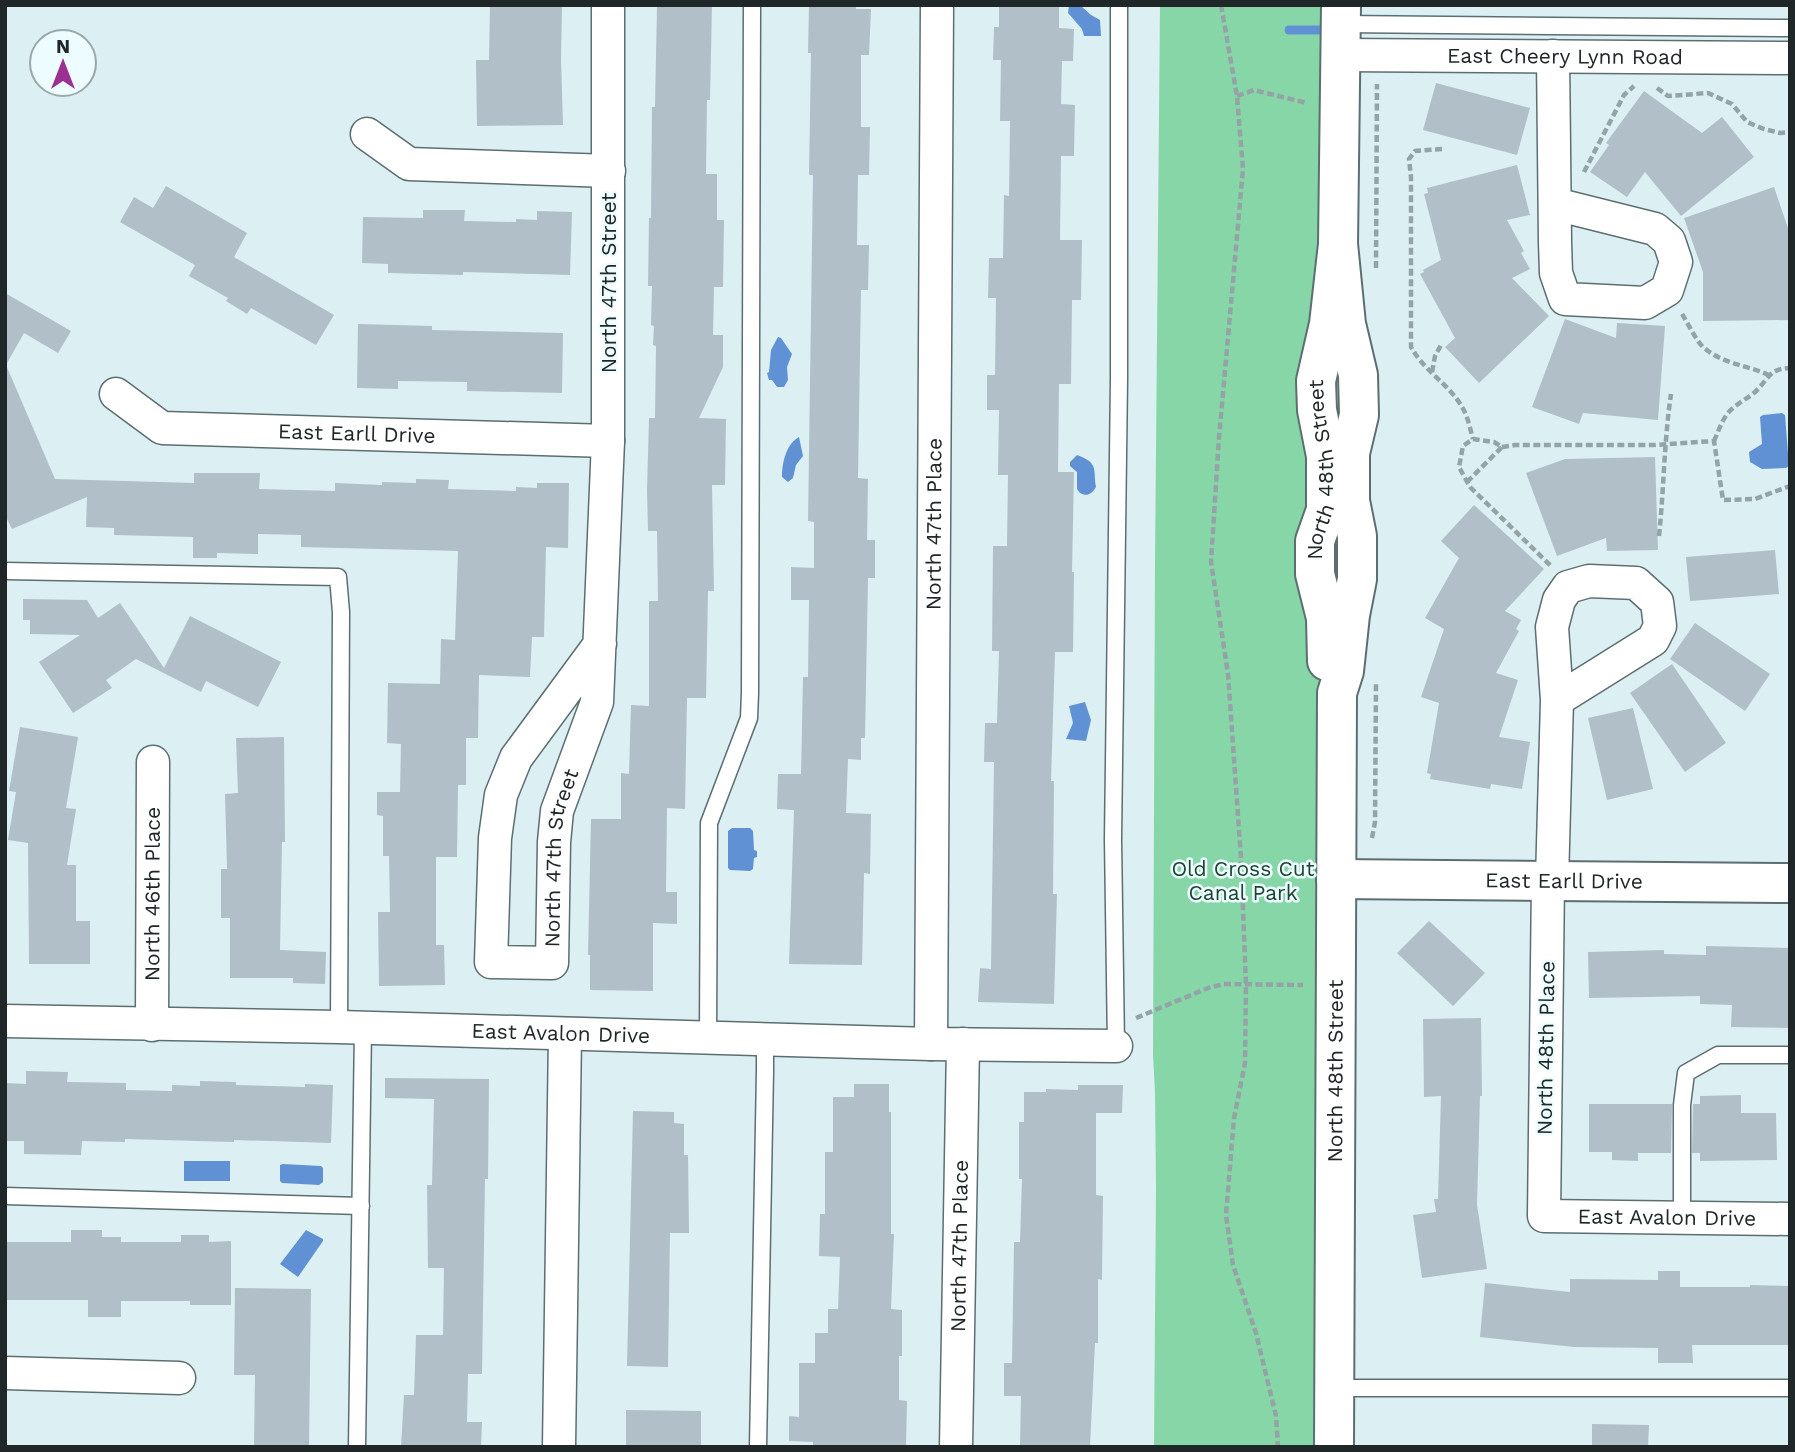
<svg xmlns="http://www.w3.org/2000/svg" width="1795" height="1452" font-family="'Work Sans',sans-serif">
<rect width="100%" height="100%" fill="#dcf0f3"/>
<!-- green -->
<polygon fill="#87d6a8" points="1160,5 1324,5 1321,617 1324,1447 1154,1447 1156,1188 1155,1092 1153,1055 1155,562"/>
<!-- water -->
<g fill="#6091d5">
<polygon points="1069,5 1080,5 1091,15 1100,20 1101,36 1084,36 1082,29 1068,13"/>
<polygon points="778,337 781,338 792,354 787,367 788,380 784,387 777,387 772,380 769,380 767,373 769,372 771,350"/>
<polygon points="1782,413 1785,415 1789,466 1786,468 1762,469 1750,462 1749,452 1762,444 1760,417 1763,415"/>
<path d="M799,437L803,456L796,465L793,478L788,482L782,477C782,463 786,444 799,437Z"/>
<path d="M1077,455C1099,463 1093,469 1096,487C1092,494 1087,497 1080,493L1077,489V472L1070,466V462Z"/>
<polygon points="1085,702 1091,720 1086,741 1066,739 1073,723 1069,706"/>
<polygon points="732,828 750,828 753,831 754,850 757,851 757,857 754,858 753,869 750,871 730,870 728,868 728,831"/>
<rect x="184" y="1161" width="46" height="20"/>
<polygon points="283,1164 321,1166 323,1168 323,1182 319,1185 282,1183 280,1181 280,1165"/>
<polygon points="306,1230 323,1239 323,1241 298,1277 280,1264"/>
</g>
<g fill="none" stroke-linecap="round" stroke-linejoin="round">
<!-- stream -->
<polyline stroke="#6091d5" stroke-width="9" points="1289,30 1333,30"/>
</g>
<!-- building -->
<g fill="#b0bfc8">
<polygon points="490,5 562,5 561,59 563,125 477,126 476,60 489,60"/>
<polygon points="657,5 712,5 710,100 707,100 706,174 717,174 717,220 724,220 723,287 714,287 713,335 723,335 723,367 699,418 726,419 725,485 712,485 714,591 708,591 706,698 687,698 685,809 667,808 666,892 677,892 677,924 653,923 653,991 590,990 590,955 588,955 591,819 621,819 621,773 629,774 631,705 649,706 649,601 658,601 657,531 648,531 647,490 649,418 655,418 656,346 653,345 654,326 651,325 652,286 648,286 649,218 651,218 652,107 655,107"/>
<polygon points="809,5 856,5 856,9 871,9 869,55 861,55 861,127 870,127 869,175 858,175 857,245 869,245 868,290 861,290 858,478 868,479 867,540 875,540 875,578 868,578 865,738 861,738 861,760 848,759 846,813 871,814 870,874 864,873 862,965 789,964 794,810 777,809 778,774 801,774 803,677 808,677 809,600 791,600 791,567 814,568 814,522 808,521 813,175 809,175 811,53 808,53"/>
<polygon points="999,5 1059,5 1059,28 1074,29 1073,61 1062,61 1061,104 1075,105 1074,156 1061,156 1060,240 1082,240 1081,300 1072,300 1071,384 1059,384 1058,472 1074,472 1072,572 1074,572 1073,652 1055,652 1051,781 1054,781 1053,894 1057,894 1054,1004 978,1002 980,968 991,969 994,762 984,762 985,723 997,723 999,651 992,651 993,546 1007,546 1008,475 998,475 999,410 987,410 987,375 995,375 996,298 988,298 989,258 1003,258 1004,195 1009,196 1010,121 1000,121 1001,60 993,60 994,27 999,27"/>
<polygon points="1436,83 1530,108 1517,155 1423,130"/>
<polygon points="1644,91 1702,133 1722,117 1754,157 1681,216 1645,172 1627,197 1590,172 1609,145 1606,143"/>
<polygon points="1517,165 1530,215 1507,220 1524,251 1521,253 1530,269 1512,278 1549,316 1479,383 1445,347 1455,338 1420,274 1424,272 1423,270 1441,260 1424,194 1428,193 1427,188"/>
<polygon points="166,186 247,233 234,257 334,315 316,345 251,308 247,314 226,301 228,298 189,276 195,265 120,222 134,197 153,208"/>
<polygon points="1774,187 1790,234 1790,320 1703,321 1703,272 1684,218"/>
<polygon points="423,210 465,210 464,221 516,222 516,219 537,220 537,211 572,212 570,275 463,272 463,275 388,273 388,264 362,263 363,217 423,218"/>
<polygon points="5,293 71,331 58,353 24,333 6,365 55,479 194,483 194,473 260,473 259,489 335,491 335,483 382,485 382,482 416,483 416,479 449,480 448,489 516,491 516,487 537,488 537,483 569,483 568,548 546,547 544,637 532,637 530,677 479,675 478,738 466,738 466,785 458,785 457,857 436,857 436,945 444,945 445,985 379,986 378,912 390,912 389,856 383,856 383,816 377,815 377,792 400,792 401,744 387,743 388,683 440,684 441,639 455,640 458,551 301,547 301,535 258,534 258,554 217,553 217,558 193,558 193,537 114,535 114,528 86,527 87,497 12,529 5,515"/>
<polygon points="1565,319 1616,338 1617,323 1665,326 1658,420 1583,413 1579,424 1532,407"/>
<polygon points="358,324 432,326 432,330 563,333 562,393 467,391 467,382 398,381 398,389 357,388"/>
<polygon points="1655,457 1658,550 1607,551 1606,538 1557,556 1526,473 1565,459"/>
<polygon points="1474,505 1544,569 1505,611 1521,620 1516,629 1519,631 1496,673 1518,680 1499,737 1530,742 1522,789 1491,784 1490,789 1430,779 1431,774 1427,773 1439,703 1421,697 1444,629 1425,618 1459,558 1441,541"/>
<polygon points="1775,550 1779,594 1690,601 1686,557"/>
<polygon points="23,599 87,600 98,618 120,603 164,668 190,616 281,662 258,707 206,681 201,692 136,659 106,680 112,688 73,713 39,662 80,635 30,634 30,620 23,620"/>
<polygon points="1695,623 1770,674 1745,711 1670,659"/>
<polygon points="1672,664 1726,743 1685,772 1630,693"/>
<polygon points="1633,708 1653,789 1607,800 1588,718"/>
<polygon points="20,727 78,737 66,808 76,809 67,865 76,865 76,921 90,921 90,964 29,964 28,843 8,840 16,792 9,791"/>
<polygon points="284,737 285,842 282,842 280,950 326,952 325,984 293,983 293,978 230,978 230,918 221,918 221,869 227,869 225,794 238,793 236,738"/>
<polygon points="1429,921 1485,973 1453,1006 1397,953"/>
<polygon points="1706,946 1790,948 1790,1028 1731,1027 1732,1005 1700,1004 1700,996 1589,998 1588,952 1664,950 1664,954 1706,955"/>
<polygon points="1481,1018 1482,1096 1480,1096 1477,1205 1487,1269 1422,1278 1413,1215 1436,1212 1434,1199 1438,1199 1441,1096 1424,1097 1423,1019"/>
<polygon points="26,1071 68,1072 67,1082 126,1083 126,1090 172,1091 172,1085 200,1086 200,1081 236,1082 236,1085 305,1087 305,1084 333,1085 331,1143 234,1140 234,1142 125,1139 125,1142 82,1141 81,1155 24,1154 24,1141 5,1141 5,1083 26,1084"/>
<polygon points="385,1078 489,1079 488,1179 485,1179 482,1374 468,1374 467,1422 482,1422 481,1447 401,1447 404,1395 414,1395 416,1335 443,1335 444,1268 428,1268 427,1185 432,1185 434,1099 385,1098"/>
<polygon points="854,1084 889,1084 889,1112 891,1112 891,1234 894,1234 891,1309 902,1310 902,1356 899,1356 899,1400 907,1401 906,1447 813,1447 813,1442 789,1441 789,1416 799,1417 799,1363 815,1363 815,1333 828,1333 828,1309 838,1309 840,1257 819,1256 820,1214 825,1214 825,1152 833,1152 833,1097 854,1097"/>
<polygon points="1078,1085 1123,1085 1122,1113 1096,1113 1096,1195 1103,1196 1102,1280 1098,1279 1098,1343 1095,1343 1090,1447 1020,1447 1021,1396 1004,1396 1004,1363 1012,1363 1014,1242 1020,1242 1022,1179 1019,1179 1019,1122 1024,1122 1024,1092 1046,1092 1046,1089 1078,1090"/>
<polygon points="1741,1095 1741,1113 1776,1113 1777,1160 1700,1161 1700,1153 1692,1153 1693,1104 1700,1104 1700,1096"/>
<polygon points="1589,1104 1672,1104 1671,1153 1638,1153 1638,1161 1612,1160 1612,1152 1589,1152"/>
<polygon points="633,1111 674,1112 674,1123 684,1124 684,1155 688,1155 689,1233 670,1233 668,1367 627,1366"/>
<polygon points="71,1230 102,1230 102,1237 121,1237 121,1242 181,1242 181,1235 209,1235 209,1242 231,1241 231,1305 190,1305 190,1301 121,1301 121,1317 88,1317 88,1300 5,1300 5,1242 71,1242"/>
<polygon points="1658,1271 1680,1271 1680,1287 1750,1287 1750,1285 1790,1286 1790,1345 1692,1345 1693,1363 1658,1363 1658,1348 1574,1347 1480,1337 1485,1283 1570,1292 1570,1279 1658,1280"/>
<polygon points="235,1288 311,1289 309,1447 254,1447 255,1375 234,1375"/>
<polygon points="626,1410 701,1411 701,1447 626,1447"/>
<polygon points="1592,1424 1649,1425 1648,1447 1592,1447"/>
</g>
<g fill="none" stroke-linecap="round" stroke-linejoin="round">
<!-- service casing -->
<g stroke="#5d6e71" stroke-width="19">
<g id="service">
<polyline points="1341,24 1790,28"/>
<polyline points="5,571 338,577 341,612 339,1027"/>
<polyline points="708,1038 709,823 749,718 750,693 752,5"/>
<polyline points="1116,1046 1113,839 1119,379 1119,5"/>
<polyline points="5,1196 361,1206"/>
<polyline points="1682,1218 1682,1105 1686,1073 1718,1055 1790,1055"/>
<polyline points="1334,1388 1790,1388"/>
<polyline points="357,1447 363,1028"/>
<polyline points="758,1447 765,1071 765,1040"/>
</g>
</g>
<!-- minor casing -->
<g stroke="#5d6e71" stroke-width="35">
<g id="minor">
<path id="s1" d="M1341,55L1790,58"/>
<polyline points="1553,56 1555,242 1556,273 1565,299 1645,303 1667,290 1676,262 1669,241 1655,229 1555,204"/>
<polyline points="367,134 409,164 609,171"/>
<path id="s2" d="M116,394L162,428L608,441"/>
<path id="s3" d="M600,644L516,758L501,795L495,838L491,962L552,963L554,842L557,811L597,702L608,441V5"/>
<path id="s4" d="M1548,881L1544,1216L1790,1219"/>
<polyline points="1552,881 1557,700 1552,627 1559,600 1568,587 1589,581 1636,583 1657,602 1660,626 1653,640 1557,700"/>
<path id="s5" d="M5,1021L339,1027L931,1044L1116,1046"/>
<path id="s6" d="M152,1025L153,762"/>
<path id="s7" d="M931,1044L937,5"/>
<polyline points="5,1373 179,1378"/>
<polyline points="559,1447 565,1035"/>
<path id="s8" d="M956,1447L963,1044"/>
</g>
</g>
<!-- tertiary casing -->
<g stroke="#5d6e71" stroke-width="42">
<g id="tertiary">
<path id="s9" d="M1327,661L1326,618L1315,574V541L1326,510V456L1317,410L1316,381L1329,324L1338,244L1341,5"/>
<path id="s10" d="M1336,879L1790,883"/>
<path id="s11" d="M1334,1447L1337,693L1344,671L1350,615L1357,579V536L1350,501V453L1359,415L1358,375L1346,324L1338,244"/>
</g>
</g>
<!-- path -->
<g stroke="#94a3a5" stroke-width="4.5" stroke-dasharray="7 3.5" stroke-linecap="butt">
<polyline points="1221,5 1237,96 1243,169 1219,438 1211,562 1228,674 1241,858 1246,985 1245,1063 1234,1118 1226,1215 1233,1265 1256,1333 1276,1416 1278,1447"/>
<polyline points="1657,88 1668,96 1708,93 1732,104 1747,122 1764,129 1780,133 1790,132"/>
<polyline points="1237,96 1254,90 1307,103"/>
<path d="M1442,149L1415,151L1409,159L1411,177V347C1424,371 1449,384 1462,407C1468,416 1470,429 1473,439"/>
<polyline points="1584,172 1624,95 1634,86"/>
<polyline points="1376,268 1377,84"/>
<path d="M1682,314C1689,325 1695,339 1703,347C1722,364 1747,365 1769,375"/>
<polyline points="1432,372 1435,356 1441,345"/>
<path d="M1714,441C1719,430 1723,416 1733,408C1740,402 1748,398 1755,392C1769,379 1768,369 1790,368"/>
<polyline points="1502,447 1515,445 1654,445 1714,441 1723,500 1755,499 1790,486"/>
<polyline points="1467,482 1502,447 1494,442 1473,439 1463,446 1459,467 1470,487 1551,566"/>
<path d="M1659,536C1664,489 1664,441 1671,394"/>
<polyline points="1372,838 1375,822 1376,683"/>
<polyline points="1136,1018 1208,988 1224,984 1303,985"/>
</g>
<!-- service -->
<use href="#service" stroke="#fff" stroke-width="16"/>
<!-- minor -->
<use href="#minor" stroke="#fff" stroke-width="32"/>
<!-- tertiary -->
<use href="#tertiary" stroke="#fff" stroke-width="38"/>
</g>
<g text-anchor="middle" stroke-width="5" stroke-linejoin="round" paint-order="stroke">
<!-- street labels -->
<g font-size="21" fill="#202728" stroke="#edfdff">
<text dy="7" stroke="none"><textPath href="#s1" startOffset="224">East Cheery Lynn Road</textPath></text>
<text transform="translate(609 283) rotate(-90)" y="7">North 47th Street</text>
<text dy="7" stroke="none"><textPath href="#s2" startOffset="252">East Earll Drive</textPath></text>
<text dy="7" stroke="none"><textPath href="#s9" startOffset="194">North 48th Street</textPath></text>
<text dy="7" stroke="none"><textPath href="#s7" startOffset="520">North 47th Place</textPath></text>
<text dy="7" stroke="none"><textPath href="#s3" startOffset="516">North 47th Street</textPath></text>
<text dy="7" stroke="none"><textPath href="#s10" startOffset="228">East Earll Drive</textPath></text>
<text dy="7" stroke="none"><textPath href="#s6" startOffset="131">North 46th Place</textPath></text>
<text dy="7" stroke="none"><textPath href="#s5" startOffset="556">East Avalon Drive</textPath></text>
<text transform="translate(1546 1048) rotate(-89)" y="7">North 48th Place</text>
<text dy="7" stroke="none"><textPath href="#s11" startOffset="376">North 48th Street</textPath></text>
<text dy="7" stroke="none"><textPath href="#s4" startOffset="458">East Avalon Drive</textPath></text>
<text dy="7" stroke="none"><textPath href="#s8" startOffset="201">North 47th Place</textPath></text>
</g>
<!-- park labels -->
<g font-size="21" fill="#1d442f" stroke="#edfdff">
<text x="1243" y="876">Old Cross Cut<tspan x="1243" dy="24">Canal Park</tspan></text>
</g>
</g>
<!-- border -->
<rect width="1795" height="1452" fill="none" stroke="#202728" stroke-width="14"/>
<!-- north arrow -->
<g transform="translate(63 63)"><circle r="33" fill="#edfdff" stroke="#9ba7a9" stroke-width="2"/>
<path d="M0-5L12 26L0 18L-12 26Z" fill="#9a3193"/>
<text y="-10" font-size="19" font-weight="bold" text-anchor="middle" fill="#202728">N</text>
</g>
</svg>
